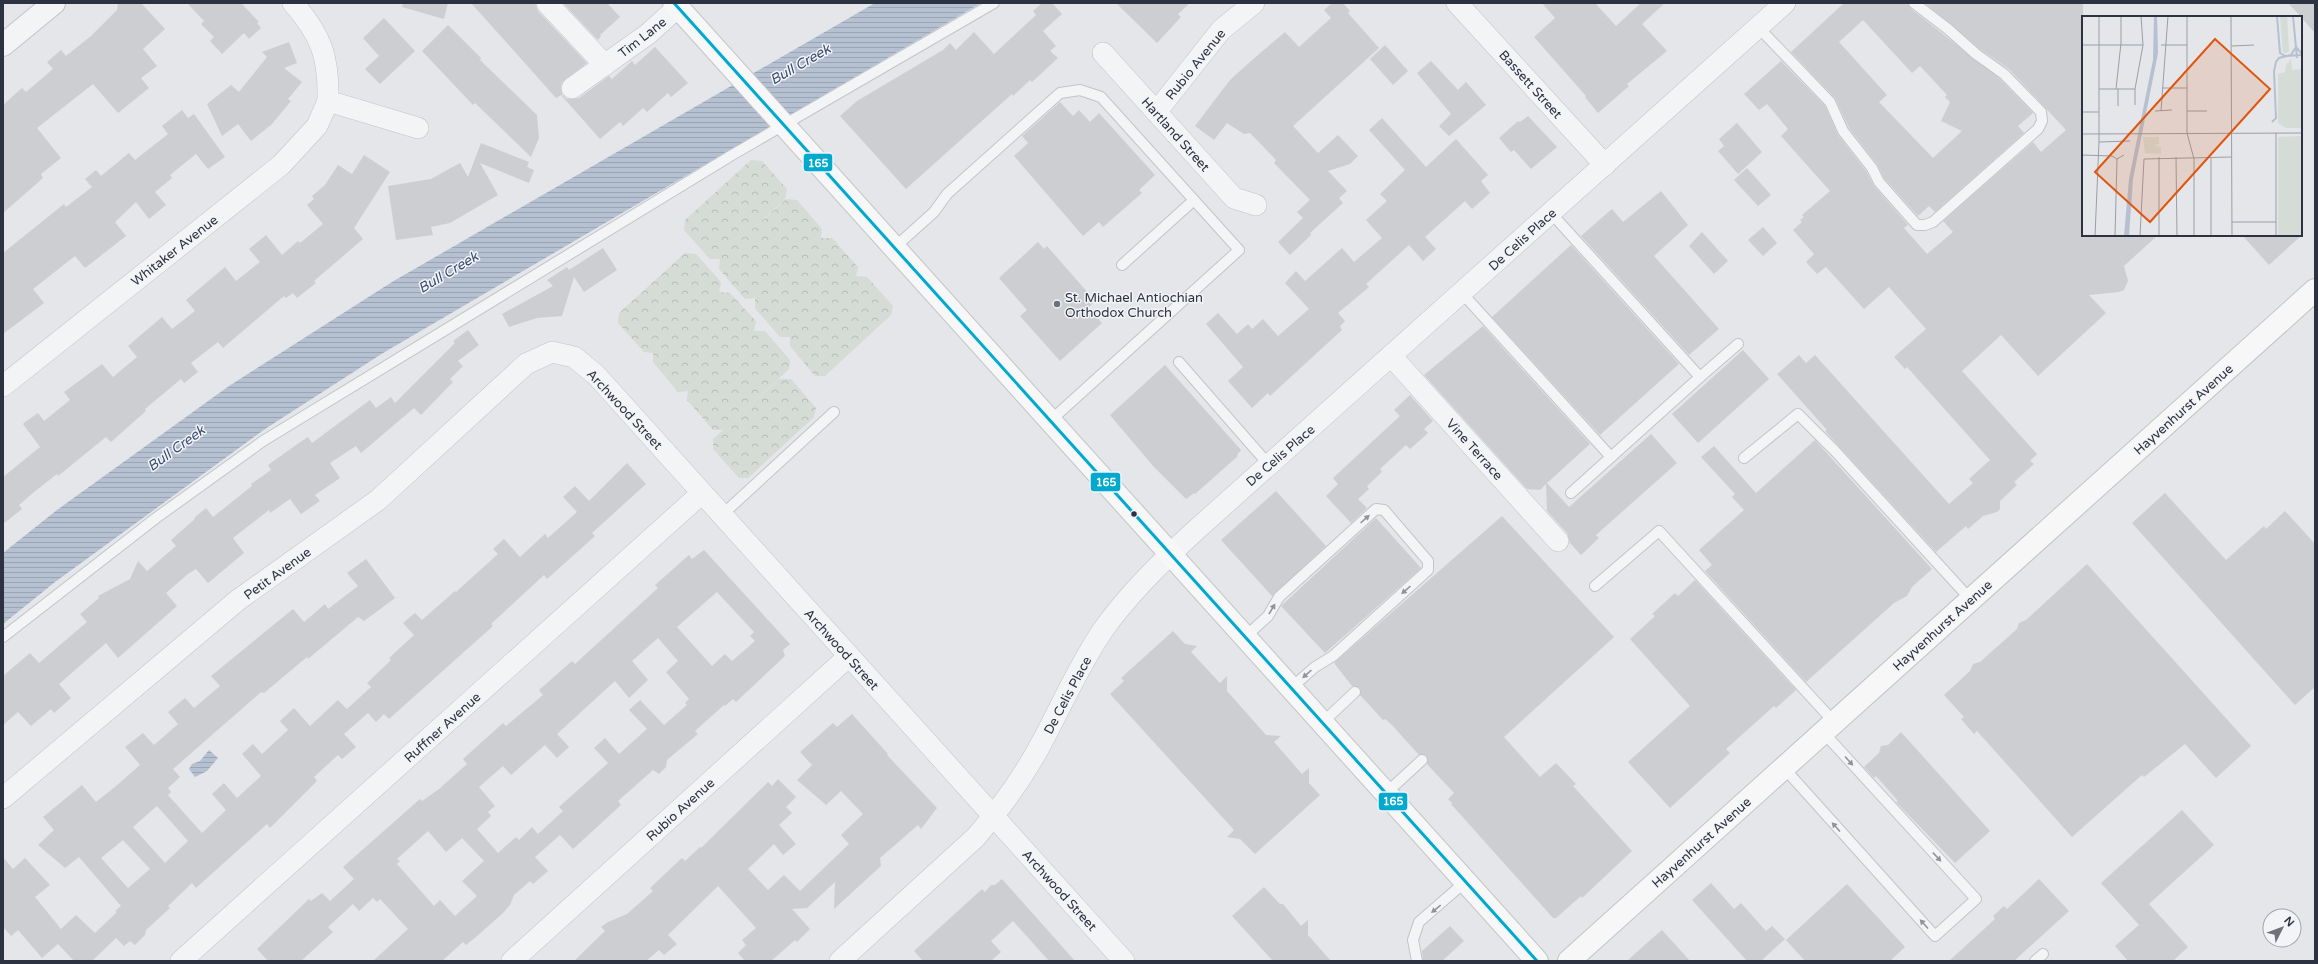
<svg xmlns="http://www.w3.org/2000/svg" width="2318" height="964" font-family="'Varela Round',sans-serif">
<defs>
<pattern id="park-crowns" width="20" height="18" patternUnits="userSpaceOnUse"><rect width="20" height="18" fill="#d4dcd5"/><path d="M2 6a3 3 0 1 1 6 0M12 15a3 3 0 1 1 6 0" fill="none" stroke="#b6bdb8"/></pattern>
<pattern id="water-rules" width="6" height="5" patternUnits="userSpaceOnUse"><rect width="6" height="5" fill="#b5c0d1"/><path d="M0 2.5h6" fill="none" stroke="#9ca5b5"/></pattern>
</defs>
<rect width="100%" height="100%" fill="#e4e6e9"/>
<!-- park -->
<g fill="url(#park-crowns)">
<polygon points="751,160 762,161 787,189 785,199 729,251 786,199 797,200 822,229 821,238 832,238 858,267 856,276 867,277 893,306 891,315 825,376 815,376 790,346 790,337 780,337 755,308 755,298 745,299 719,269 720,259 710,259 684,230 685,220"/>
<polygon points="685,253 696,254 721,282 719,292 730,293 756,321 754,331 765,331 790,360 789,369 737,417 779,379 791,379 816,408 814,417 748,478 739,478 713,449 713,439 723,430 713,430 687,400 688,391 678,392 653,362 653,353 644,352 618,323 619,313"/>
</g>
<!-- water -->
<g fill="url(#water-rules)">
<polygon points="875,3 981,3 383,353 265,429 55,582 3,624 3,553 57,510 229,386 392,282"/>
<polygon points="209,750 218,758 207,771 195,777 189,769 192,764 200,761"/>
</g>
<!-- building -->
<g fill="#ccced1" fill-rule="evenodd">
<polygon points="118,3 141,3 165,29 143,49 157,66 141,78 149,88 118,113 93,84 37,128 61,158 41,174 43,178 3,213 3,105 22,88 26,92 53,69 47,62 61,50 66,56 91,36 117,10"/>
<polygon points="187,3 241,3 259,22 257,23 261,28 249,39 244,33 222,54 210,41 214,37 201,24 204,21"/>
<polygon points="403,3 448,3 444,19 402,7"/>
<polygon points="471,3 535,3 538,11 587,63 561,83 562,95 567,99 579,98 609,76 612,79 632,61 635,65 655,47 688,83 671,97 668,93 647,112 643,108 623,126 620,122 600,139 561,95 556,98"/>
<polygon points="563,3 607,3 620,17 600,35 601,36 598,40"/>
<polygon points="1042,3 1052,3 1062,14 1043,31 1056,46 1050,51 1058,58 1032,82 1030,80 1013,96 1012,94 906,189 840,116 857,101 943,50 950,43 956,50 974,32 994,54 1036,15 1033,11"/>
<polygon points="1116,3 1190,3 1178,14 1181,17 1157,43"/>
<polygon points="1332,3 1343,3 1350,11 1348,13 1379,48 1293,126 1318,153 1338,135 1358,156 1350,164 1328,171 1347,191 1339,198 1343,203 1310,233 1311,235 1290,255 1278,242 1303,218 1297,212 1310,200 1274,163 1276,160 1250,133 1244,134 1227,123 1214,140 1195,126 1230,80 1251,61 1285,32 1299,47 1331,18 1324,10"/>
<polygon points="1542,3 1595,3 1616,26 1641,3 1665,3 1642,24 1667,51 1627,84 1629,86 1598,113 1585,97 1586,96 1534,37 1555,18"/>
<path d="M1844,3H1908L1910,8L2000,79L2033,113L2018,126L2024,133L1935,212L1929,206L1918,216L1884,178L1877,164L1849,128L1835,98L1791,52ZM1863,20L1912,73L1920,66L1947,95L1945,97L1950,102L1941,121L1962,131L1933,158L1879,102L1887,95L1839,42Z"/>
<polygon points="1925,3 2083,3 2083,235 2158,235 2124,266 2128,281 2124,290 2119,292 2089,295 2106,313 2038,376 2001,335 1962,371 2037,454 2030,461 2034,464 2014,482 2017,485 2000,501 2000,509 1997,512 1983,516 1968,529 1966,526 1936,552 1825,431 1827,430 1777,374 1799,355 1806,363 1815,355 1949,504 1973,483 1969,479 1990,460 1907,367 1905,369 1894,357 1926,329 1889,287 1864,309 1826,267 1817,274 1806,262 1814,254 1793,230 1802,222 1800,220 1804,217 1802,215 1830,191 1781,136 1788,129 1767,104 1759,110 1744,94 1781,61 1825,106 1838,135 1866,171 1874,186 1908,225 1904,228 1927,254 1953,232 1943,221 2033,142 2041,152 2066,130 2009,69 1980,49"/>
<polygon points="2288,3 2315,3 2315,33 2301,17"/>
<polygon points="384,18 415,51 380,84 365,69 379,56 363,38"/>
<polygon points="448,25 481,58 480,60 537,115 539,138 531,157 475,103 473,105 422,51"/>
<polygon points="289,42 297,63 284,68 302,82 288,99 291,101 272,124 251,141 238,124 222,136 207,104 231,85 239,92 267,57 262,52"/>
<polygon points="1385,45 1408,71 1393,85 1370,59"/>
<polygon points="1431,61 1458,90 1466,82 1486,105 1449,136 1439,126 1451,114 1417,73"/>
<polygon points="1060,102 1073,116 1079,110 1090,122 1099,113 1155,175 1139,190 1142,193 1103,227 1099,222 1083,236 1014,156 1028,143 1022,136"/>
<polygon points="182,110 188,118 194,114 225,157 208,169 196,154 170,175 172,178 155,192 166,205 149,219 136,202 115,222 126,236 85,268 75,256 33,289 44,303 3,334 3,253 64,204 66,207 92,187 85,179 96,170 101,176 129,153 135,160 168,134 162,126"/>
<polygon points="1528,116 1557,147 1531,169 1514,150 1511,152 1499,138 1518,121 1520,122"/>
<polygon points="1382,118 1426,167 1456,139 1488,175 1481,181 1490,193 1472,209 1465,201 1425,237 1436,249 1423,261 1409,245 1366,284 1369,287 1338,313 1345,321 1340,326 1342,330 1270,396 1268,393 1252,408 1228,381 1243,367 1206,324 1218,313 1237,334 1248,324 1252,329 1263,319 1278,336 1309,309 1285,283 1296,271 1305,281 1342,248 1354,262 1382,238 1366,220 1387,201 1380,194 1405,170 1369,130"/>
<polygon points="1737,123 1762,152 1738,174 1718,151 1724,146 1719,139"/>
<polygon points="481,143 529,162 527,167 534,170 529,183 480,163 498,195 450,223 431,227 433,235 396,240 388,186 431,179 460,163 468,177"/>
<polygon points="364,155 390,172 354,228 363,239 314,281 316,283 297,298 293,293 286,298 284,296 223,348 218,342 191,363 198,372 184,383 181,379 145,409 146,411 111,442 106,437 58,476 57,474 34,492 19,505 22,509 3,524 3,477 40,447 23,424 25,422 38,413 44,421 70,400 64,392 102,364 113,377 137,357 128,346 162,317 172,329 195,311 186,300 225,267 236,281 260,262 249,249 266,235 282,255 298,241 300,243 323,224 307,205 314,199 312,196 325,185 338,165 352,174"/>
<polygon points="1747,168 1771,195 1758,206 1734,180"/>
<polygon points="1661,191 1688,225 1654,256 1719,329 1689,355 1581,236 1612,209 1623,222"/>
<polygon points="1763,227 1777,243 1763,256 1748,240"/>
<polygon points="1702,232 1728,261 1714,274 1689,246"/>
<polygon points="2242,235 2302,235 2269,265"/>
<polygon points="1038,242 1044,249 1047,246 1095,301 1088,308 1102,323 1060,361 1020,316 1027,310 999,278"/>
<polygon points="1571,245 1679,364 1600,435 1492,317"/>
<polygon points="603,248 617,270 584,292 574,277 562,316 537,318 509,327 502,314 553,286 547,280 567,267 569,270"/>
<polygon points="1483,326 1590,444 1547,483 1569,507 1651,434 1677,463 1596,535 1599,538 1581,555 1570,543 1567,533 1547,511 1546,484 1540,490 1527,489 1424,375"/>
<polygon points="468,330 479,345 458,361 463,366 450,379 453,382 421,415 414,408 361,453 356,446 330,463 340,478 315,495 320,501 301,514 290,499 270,513 269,510 233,538 244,553 208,583 196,569 188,574 166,593 177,606 118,658 106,643 59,684 71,698 54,713 51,709 31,726 18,712 3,725 3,676 30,653 39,663 87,622 80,614 99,598 98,596 130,579 138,561 147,571 176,546 171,540 195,519 194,518 206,508 213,517 252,486 251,484 271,470 268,465 296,445 308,437 312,443 370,400 376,408 391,397 395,403 455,343 453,341"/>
<polygon points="1743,350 1769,379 1698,443 1672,414"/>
<polygon points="1165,365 1241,450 1237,455 1238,456 1195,494 1194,493 1186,499 1153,466 1110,415"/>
<polygon points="1410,395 1433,421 1424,429 1428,433 1410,449 1406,445 1380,469 1382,472 1367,486 1369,489 1358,499 1367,508 1351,523 1326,496 1338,484 1333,478 1400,416 1394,410"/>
<polygon points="1815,440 1932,569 1912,587 1907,596 1894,603 1806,682 1705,571 1712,565 1699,550 1744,510 1732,497 1735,494 1701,457 1714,446 1756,493"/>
<path d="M627,463L646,484L592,533L595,536L547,579L544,575L491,624L493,626L389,719L384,714L376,722L368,713L344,734L356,747L342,759L338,755L314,777L317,781L270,828L267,824L196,888L192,883L168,906L170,908L146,930L145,935L135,945L130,941L124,946L116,938L92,961H74L58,944L42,958L18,930L11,936L3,927V857L13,869L25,858L50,885L35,897L61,929L76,915L95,933L117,912L115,911L121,906L79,857L65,868L38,845L54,830L43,817L82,785L96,802L116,786L140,765L125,747L143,733L154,745L178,724L168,712L185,698L194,708L220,686L211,676L293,609L304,622L325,604L328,609L358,586L347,573L366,559L395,598L364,621L358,617L308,659L307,657L264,693L261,692L173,769L180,777L168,788L171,792L168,795L202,833L226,810L212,794L224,783L237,798L261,776L242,754L253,744L262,754L288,730L280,721L294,708L310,726L338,700L347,709L371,687L367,683L391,660L389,658L414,635L403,623L415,613L422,620L455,591L456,592L498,554L493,549L504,539L520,557L545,534L548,538L577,512L563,497L575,486L589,501ZM157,806L188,841L165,863L133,827ZM123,840L150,869L128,888L101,858Z"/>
<polygon points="1276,491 1326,546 1272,596 1221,540"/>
<polygon points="2165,493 2226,560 2264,526 2266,529 2285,511 2315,544 2315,687 2295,705 2132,523"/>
<polygon points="1502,516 1614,637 1504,737 1540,777 1556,763 1576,784 1573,786 1632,851 1582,898 1581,896 1556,918 1553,918 1451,804 1452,803 1448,799 1454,793 1427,764 1427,756 1419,755 1391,724 1385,719 1383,720 1360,695 1360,688 1352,686 1334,663"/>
<polygon points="1376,518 1421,568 1325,653 1281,606"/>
<path d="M704,550L790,644L783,650L785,656L736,702L733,699L725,706L724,705L695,731L698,734L667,760L666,767L659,774L653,770L618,801L621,805L573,849L560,835L535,857L548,871L533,884L530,881L514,895L510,905L503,913L476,937L466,945L463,942L442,961H373L408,929L380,899L377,902L373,898L359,911L353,904L328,927L333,932L301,961H268L257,949L309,899L311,901L322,893L330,901L354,879L343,867L420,799L422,801L439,789L467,764L463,759L503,723L506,726L543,695L539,690L572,661L575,664L658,588L655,585L689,555L692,559ZM717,592L754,632L750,636L755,641L732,661L725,654L712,666L677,627ZM658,638L678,661L666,672L689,699L685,703L687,705L664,725L640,700L629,710L647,729L619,754L605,738L594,748L608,763L559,807L563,811L538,834L532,827L519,840L516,837L498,853L477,829L491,816L488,812L495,806L479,787L503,766L511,775L545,745L557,758L569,747L557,734L615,681L629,698L648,680L632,661ZM428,831L446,852L462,838L484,861L462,881L477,896L455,916L440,900L434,906L397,864L400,861L397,859Z"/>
<polygon points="2087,564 2251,746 2216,778 2185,744 2144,777 2142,775 2072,837 1977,731 1974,734 1961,719 1964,717 1944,695 1970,671 1973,664 1980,662 2017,629 2019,623 2026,620"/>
<polygon points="1695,580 1796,690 1776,708 1774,706 1726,749 1730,753 1670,808 1628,762 1690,706 1630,639 1655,616 1652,614 1675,593 1678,596"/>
<polygon points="1173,631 1185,644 1197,646 1191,652 1220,683 1227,676 1227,691 1266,735 1281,736 1274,742 1302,774 1309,768 1309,783 1320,795 1255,854 1240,839 1227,837 1234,830 1110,694 1124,681 1121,678"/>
<polygon points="852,714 888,754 887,755 937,808 921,829 918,825 880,858 881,866 834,909 835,882 807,908 792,909 810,929 797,942 795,940 771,961 745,961 738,953 746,945 742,940 756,928 718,886 668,935 677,944 664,955 659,950 646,961 574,961 605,931 601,927 608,922 627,914 653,891 650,888 682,858 685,861 700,847 701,848 768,782 772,786 778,779 796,797 786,807 792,813 779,825 796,844 783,855 774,844 748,869 768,890 784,875 800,891 849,844 841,835 863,814 841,791 826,805 797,780 812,765 800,752 833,723 837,727"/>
<polygon points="1901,732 1990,831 1955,863 1896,802 1898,801 1876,776 1874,778 1864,767 1879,753 1881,746 1888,745"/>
<polygon points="2182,810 2214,845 2149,904 2188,947 2173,961 2128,961 2115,946 2139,925 2101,883"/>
<polygon points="1002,879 1075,961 1049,961 1013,921 991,941 1001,952 991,961 923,961 914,951 982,889 985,892 991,885 995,885"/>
<polygon points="2039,879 2069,911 2014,961 1949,961 1995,919 1993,916 2004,906 2007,909"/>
<polygon points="1711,883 1734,909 1741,903 1766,931 1772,926 1785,939 1761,961 1747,961 1692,900"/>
<polygon points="1847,884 1905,947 1890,961 1805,961 1786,940"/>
<polygon points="1264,887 1280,904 1283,904 1301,926 1308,920 1308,935 1331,961 1273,961 1232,916"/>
<polygon points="1450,926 1464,941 1442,961 1423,961 1422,951"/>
<polygon points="1662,930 1690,961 1627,961 1648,942"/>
</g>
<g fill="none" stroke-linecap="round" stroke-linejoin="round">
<!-- service casing -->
<g stroke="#c2c4c7" stroke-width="12">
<g id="service">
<polyline points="1758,27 1830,102 1843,131 1872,168 1879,182 1917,225 1925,225 1933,222 2038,129 2042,121 2041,112 2004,74 1976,54 1948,29 1914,3"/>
<polyline points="1551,213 1700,377 1738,344"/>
<polyline points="895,247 934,212 947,194 1060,93 1080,90 1101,97 1239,250 1050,421"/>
<polyline points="1122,265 1194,200"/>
<polyline points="1462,293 1611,457"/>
<polyline points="1179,362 1269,465"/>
<polyline points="1744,458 1798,414 1835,451 1971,600"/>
<polyline points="1571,493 1700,377"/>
<polyline points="722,515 834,412"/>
<polyline points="1595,586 1659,531 1834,722"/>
<polyline points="3,637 156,518 263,441 732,155 994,3"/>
<polyline points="1245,637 1268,616 1279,597 1376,509 1384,510 1428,561 1428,570 1333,656 1315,667 1291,688"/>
<polyline points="1322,723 1355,692"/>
<polyline points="1784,768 1935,936 1976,899 1823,732"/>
<polyline points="1385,794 1422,760"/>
<polyline points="1417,961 1413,940 1419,922 1465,882"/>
<polyline points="2035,961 2043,954"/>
</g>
</g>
<!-- minor casing -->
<g stroke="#c2c4c7" stroke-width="22">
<g id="minor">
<path d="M293,3C322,36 329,58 328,101L418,128"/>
<polyline points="547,3 605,65"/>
<polyline points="1457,3 1605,165"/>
<polyline points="1103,53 1234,198 1256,205"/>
<polyline points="572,88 648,34 678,7"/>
<polyline points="1157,111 1221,30 1254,3"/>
<polyline points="1392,357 1558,541"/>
<polyline points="3,386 281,165 317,126 328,101"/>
<polyline points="3,798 238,600 378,500 526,364 552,352 574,357 596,375 1124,961"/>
<polyline points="181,961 702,493"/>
<polyline points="512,961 849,656"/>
<path d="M840,961L976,837C1001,808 1024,776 1042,742C1062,705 1079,665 1103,630C1129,593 1163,560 1196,530L1785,3"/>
</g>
</g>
<!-- tertiary casing -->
<g stroke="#c2c4c7" stroke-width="24">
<polyline id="tertiary" points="3,45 54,3"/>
</g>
<!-- secondary casing -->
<g stroke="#c2c4c7" stroke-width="24">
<g id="secondary">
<polyline points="674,3 1537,961"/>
<polyline points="1569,961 2315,290"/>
</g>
</g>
<!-- service -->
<use href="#service" stroke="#f3f4f5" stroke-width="10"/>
<!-- minor -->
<use href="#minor" stroke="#f3f4f5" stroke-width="21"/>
<!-- tertiary -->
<use href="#tertiary" stroke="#f3f4f5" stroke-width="22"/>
<!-- secondary -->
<use href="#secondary" stroke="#f7f7f7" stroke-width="22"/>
<!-- bus-1 casing -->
<g stroke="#f2f4f7" stroke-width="6">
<polyline id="bus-1" points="674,3 1537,961"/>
</g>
<!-- bus-1 -->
<use href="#bus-1" stroke="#00a9ce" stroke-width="3"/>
</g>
<!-- one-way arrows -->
<defs><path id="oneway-solid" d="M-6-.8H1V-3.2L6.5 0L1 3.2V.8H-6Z"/></defs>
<g fill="#90939b">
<use href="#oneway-solid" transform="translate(1365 519) rotate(-42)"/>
<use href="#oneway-solid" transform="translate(1406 590) rotate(138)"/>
<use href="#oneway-solid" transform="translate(1272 609) rotate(-59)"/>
<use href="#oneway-solid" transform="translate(1307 674) rotate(138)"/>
<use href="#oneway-solid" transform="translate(1849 761) rotate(48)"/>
<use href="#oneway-solid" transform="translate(1836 827) rotate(-132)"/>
<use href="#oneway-solid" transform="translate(1937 857) rotate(47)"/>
<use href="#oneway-solid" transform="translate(1436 909) rotate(141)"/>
<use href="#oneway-solid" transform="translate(1924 924) rotate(-132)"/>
</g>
<!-- markers -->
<circle fill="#6c717c" stroke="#f2f4f7" stroke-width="1.5" cx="1057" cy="304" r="4"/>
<circle fill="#2c3241" stroke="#f2f4f7" stroke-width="1.5" cx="1134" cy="514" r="3.5"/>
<g text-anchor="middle" stroke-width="3" stroke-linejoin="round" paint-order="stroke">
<!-- street labels -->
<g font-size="13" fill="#2c3241" stroke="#f2f4f7">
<text transform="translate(642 37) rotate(-38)" y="5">Tim Lane</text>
<text transform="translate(1195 64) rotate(-51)" y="5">Rubio Avenue</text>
<text transform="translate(1531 84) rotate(48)" y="5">Bassett Street</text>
<text transform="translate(1176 134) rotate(48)" y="5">Hartland Street</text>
<text transform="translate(1522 239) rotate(-42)" y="5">De Celis Place</text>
<text transform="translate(174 250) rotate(-38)" y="5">Whitaker Avenue</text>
<text transform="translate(625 409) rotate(47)" y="5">Archwood Street</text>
<text transform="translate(2183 409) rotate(-42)" y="5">Hayvenhurst Avenue</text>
<text transform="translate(1475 449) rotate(48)" y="5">Vine Terrace</text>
<text transform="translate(1280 455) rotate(-41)" y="5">De Celis Place</text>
<text transform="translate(277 573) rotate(-36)" y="5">Petit Avenue</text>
<text transform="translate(1942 625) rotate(-42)" y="5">Hayvenhurst Avenue</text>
<text transform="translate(842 649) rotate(48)" y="5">Archwood Street</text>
<text transform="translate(1067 695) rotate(-62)" y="5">De Celis Place</text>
<text transform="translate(442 727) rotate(-42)" y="5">Ruffner Avenue</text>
<text transform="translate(680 809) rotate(-42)" y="5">Rubio Avenue</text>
<text transform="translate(1701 842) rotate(-42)" y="5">Hayvenhurst Avenue</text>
<text transform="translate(1060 890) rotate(48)" y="5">Archwood Street</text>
</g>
<!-- poi labels -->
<g font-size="13" fill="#2c3241" stroke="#f2f4f7" text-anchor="start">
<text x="1065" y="302">St. Michael Antiochian<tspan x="1065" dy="15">Orthodox Church</tspan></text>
</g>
<!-- water labels -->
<g font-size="14" font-style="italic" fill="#394d71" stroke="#f2f4f7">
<text transform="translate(800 64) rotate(-30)" y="5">Bull Creek</text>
<text transform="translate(448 272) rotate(-31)" y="5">Bull Creek</text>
<text transform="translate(176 448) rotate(-36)" y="5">Bull Creek</text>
</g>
</g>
<!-- overview -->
<g transform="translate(2082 16)">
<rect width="220" height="220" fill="#e4e6e9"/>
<path d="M198,0H205L207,35L205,37H201ZM209,43L210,54L220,53V112H204L196,107V58L203,56L204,49ZM220,120V220H196V121Z" fill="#d4dcd5"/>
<path d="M61,121H77V128L72,129L79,131V138L63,137Z" fill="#d4dcd5"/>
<path d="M72,0H75L76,37L51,163L47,220H42L47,163L71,44Z" fill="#b5c0d1"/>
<path fill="none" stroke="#b5c0d1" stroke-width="2" d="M195,0L198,37L203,40L220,39M211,0L215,42M190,106L194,102L192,55L194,46L197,42L209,39L214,31L220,38"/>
<path fill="none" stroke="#9a9ea6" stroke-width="1" d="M105,0V117L112,143V220M149,0L150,220M0,29H61M79,29H105M150,30L172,29M80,72H105M17,73H53M34,73L39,27V0M36,73V90M53,89V73L61,29L59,0M73,95L90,94M79,95L86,0M105,95H125M0,96H17M194,117V220M0,118L220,117M17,126L48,125M0,139L30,140L35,143L42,139M94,141L95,220M129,141V220M150,206H194M13,220L17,126V0M33,220L35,143M58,220L62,143L149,141M77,220V141"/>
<path fill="#df570f" fill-opacity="0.15" stroke="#df570f" stroke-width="2" d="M133,23L188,73L68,206L13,156Z"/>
<rect width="220" height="220" fill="none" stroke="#2c3241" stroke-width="2"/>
</g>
<g stroke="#f2f4f7" stroke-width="1.5">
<rect x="803" y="153" width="30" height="19" rx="4" fill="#00a9ce"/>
<rect x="1090" y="472" width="31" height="20" rx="4" fill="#00a9ce"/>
<rect x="1378" y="792" width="30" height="19" rx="4" fill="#00a9ce"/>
</g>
<g font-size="11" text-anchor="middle" font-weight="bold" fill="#fff">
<text x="818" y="167">165</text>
<text x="1106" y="486">165</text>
<text x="1393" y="805">165</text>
</g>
<!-- border -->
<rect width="2318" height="964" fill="none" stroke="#2c3241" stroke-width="8"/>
<!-- north arrow -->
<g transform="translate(2282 928) rotate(48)"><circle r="19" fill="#f2f4f7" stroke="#a3a6ae"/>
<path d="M0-3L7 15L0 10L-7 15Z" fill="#6c717c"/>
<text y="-6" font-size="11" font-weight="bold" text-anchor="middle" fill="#2c3241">N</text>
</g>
</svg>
